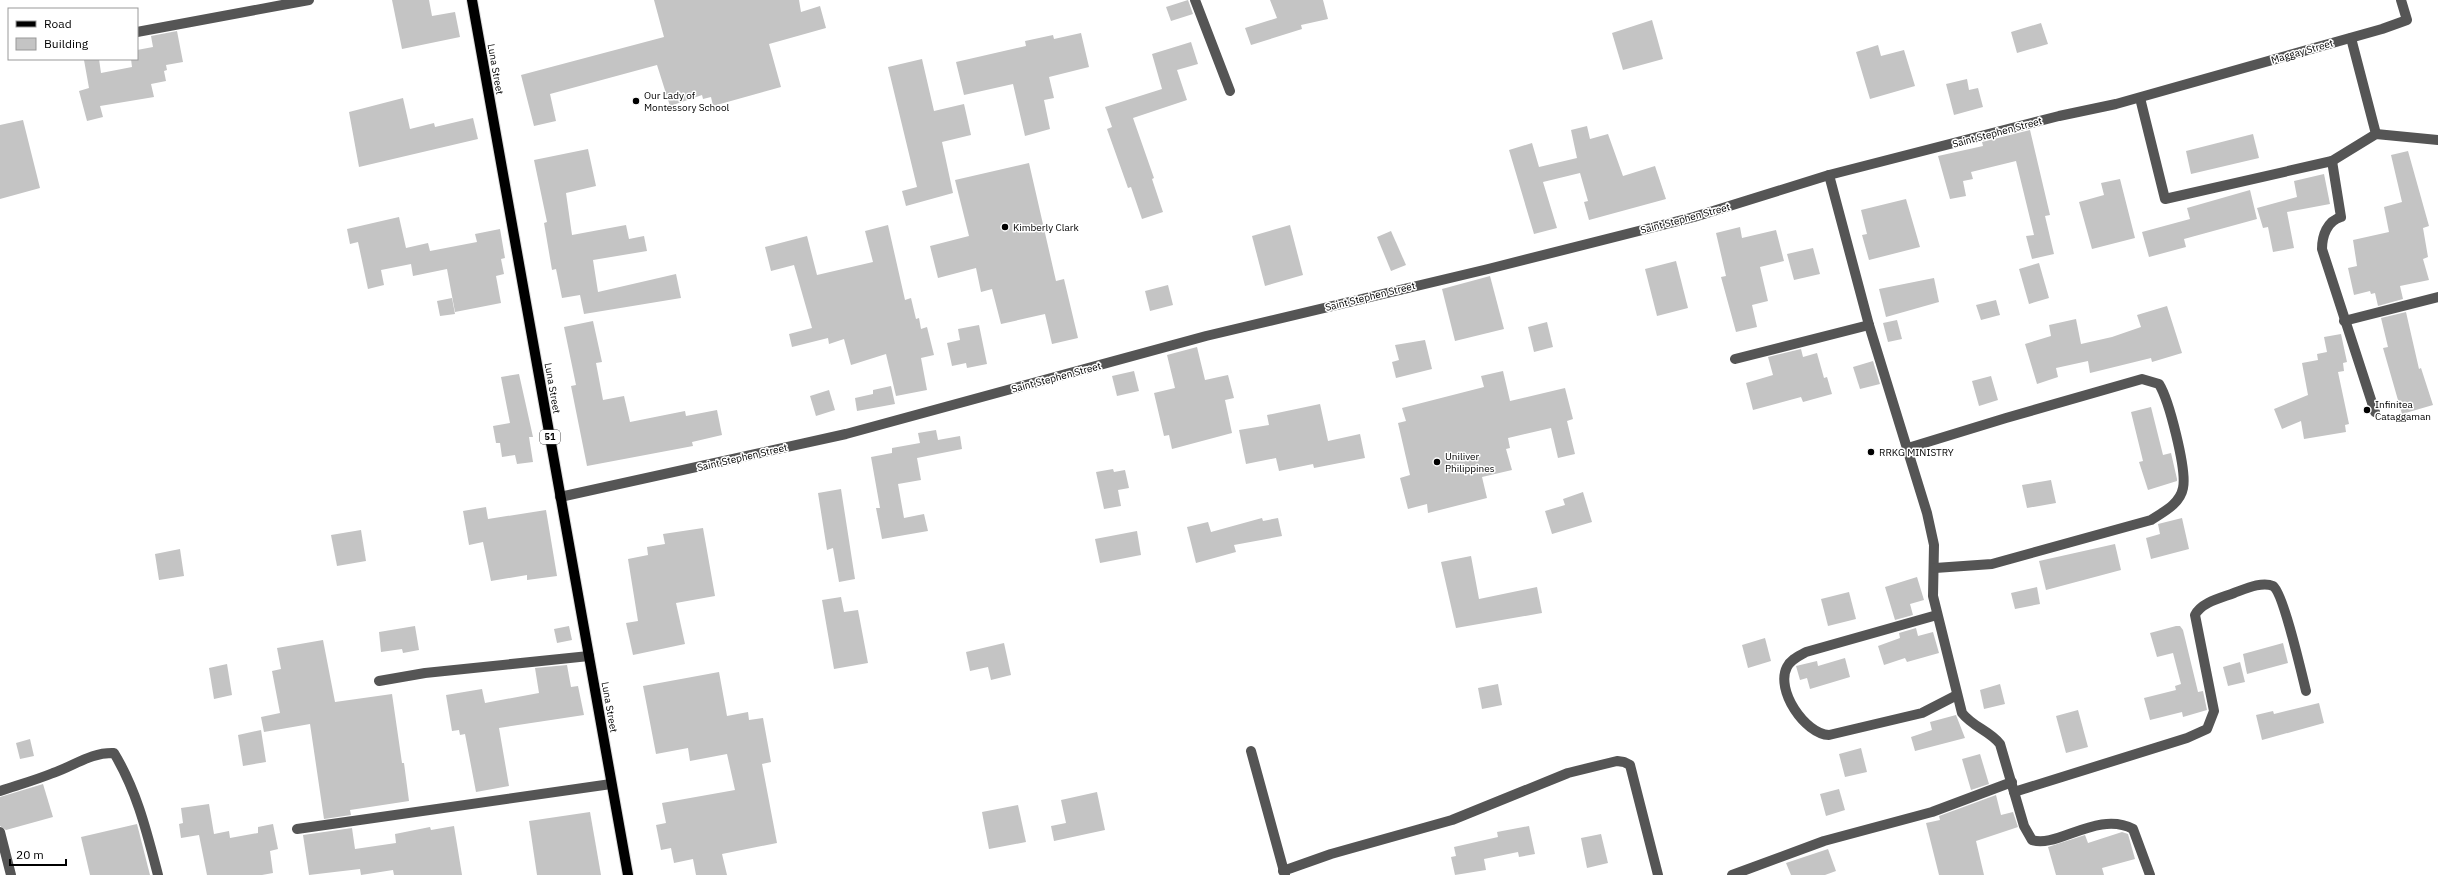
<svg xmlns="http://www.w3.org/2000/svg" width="2438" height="875" font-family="'IBM Plex Sans',sans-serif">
<rect width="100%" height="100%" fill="#fff"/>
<!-- building -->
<g fill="#c4c4c4">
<polygon points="392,0 429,0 432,16 455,12 460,37 402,49"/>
<polygon points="654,0 799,0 801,12 820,6 826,28 769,44 781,87 713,106 711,97 703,99 702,95 670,106 657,65 550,94 556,121 534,126 521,75 664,37"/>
<polygon points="1188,0 1193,14 1171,21 1166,7"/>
<polygon points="1270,0 1323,0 1328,19 1301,25 1302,29 1251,45 1245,28 1277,18"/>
<polygon points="1652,20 1663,59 1623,70 1612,33"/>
<polygon points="2041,23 2048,44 2017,53 2011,32"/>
<polygon points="177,31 183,62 166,65 167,70 164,71 166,81 151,84 154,97 100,106 103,117 87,121 79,91 89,88 84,60 99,59 101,73 132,67 131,59 137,59 137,50 153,47 151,36"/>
<polygon points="1081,33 1089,67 1049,77 1054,98 1044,100 1050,129 1025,136 1013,84 964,95 956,62 1026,46 1025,41 1053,35 1054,39"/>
<polygon points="1191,42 1198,64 1177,70 1187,100 1133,118 1154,178 1152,179 1163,212 1142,219 1131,187 1128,188 1107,129 1112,127 1105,107 1162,89 1152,54"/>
<polygon points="1878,45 1881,56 1904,50 1915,86 1870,99 1856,52"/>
<polygon points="922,59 934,111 964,104 971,135 942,142 953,193 906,206 902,191 917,187 888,67"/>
<polygon points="1967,79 1969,90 1978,88 1983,107 1954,115 1946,84"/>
<polygon points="403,98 410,129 434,123 435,127 473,118 478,139 359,167 349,112"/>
<polygon points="23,120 40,188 0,199 0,125"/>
<polygon points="1587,126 1590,139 1608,134 1623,176 1655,166 1666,199 1589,220 1584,202 1588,201 1580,173 1543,182 1557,228 1534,234 1509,150 1532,143 1539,167 1577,158 1571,130"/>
<polygon points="2030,130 2050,215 2045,216 2054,254 2032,259 2026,236 2034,235 2016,161 1971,172 1973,179 1963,181 1966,196 1950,199 1938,156 1983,146 1982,142"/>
<polygon points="2253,134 2259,158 2191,174 2186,151"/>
<polygon points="588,149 596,186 566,193 572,235 626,225 629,239 644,236 647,251 593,260 598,292 676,274 681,298 584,314 580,295 562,298 556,269 552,270 544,223 547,222 534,160"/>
<polygon points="2408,151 2429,226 2423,228 2428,257 2423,259 2429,280 2400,286 2403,299 2378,306 2375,293 2371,294 2370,291 2354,295 2348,268 2357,266 2353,240 2389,232 2384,207 2402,202 2391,155"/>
<polygon points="1029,163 1056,281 1064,279 1078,338 1052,344 1045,314 1001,324 992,289 981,292 976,268 938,278 930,246 969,236 955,180"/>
<polygon points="2324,174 2330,204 2287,212 2294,248 2273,252 2268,227 2263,228 2257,208 2297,197 2294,181"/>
<polygon points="2120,179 2135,238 2092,249 2079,202 2104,195 2101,183"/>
<polygon points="2250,190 2257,219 2184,239 2186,247 2149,257 2142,232 2190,219 2187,208"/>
<polygon points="1906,199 1920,247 1869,260 1862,235 1867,234 1861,210"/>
<polygon points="399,217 406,248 428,243 430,251 477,242 475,234 500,229 505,258 501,259 504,274 496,276 501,303 455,312 447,269 413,276 411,264 381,270 384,285 368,289 358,242 350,244 347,229"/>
<polygon points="888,225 905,300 911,298 916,319 919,318 921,329 927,327 934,355 921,358 927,390 896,396 886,354 851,365 844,339 829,344 828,338 792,347 789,334 812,328 794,265 771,271 765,247 807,236 817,275 873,262 865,231"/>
<polygon points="1290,225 1303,275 1265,286 1252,236"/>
<polygon points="1740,227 1742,238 1776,230 1784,261 1760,267 1768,301 1752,305 1757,327 1736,332 1721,277 1726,276 1716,233"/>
<polygon points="1391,231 1406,265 1391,271 1377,237"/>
<polygon points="1813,248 1820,274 1794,280 1787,254"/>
<polygon points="1676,261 1688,308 1657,316 1645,269"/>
<polygon points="2039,263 2049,298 2029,304 2019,269"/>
<polygon points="1490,276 1504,329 1455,341 1442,289"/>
<polygon points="1934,278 1939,302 1886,317 1879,289"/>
<polygon points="1168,285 1173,305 1150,311 1145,291"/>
<polygon points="452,298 455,314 440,316 437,301"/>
<polygon points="1996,300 2000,315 1981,320 1976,305"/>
<polygon points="2167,306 2182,353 2152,362 2151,358 2090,373 2088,361 2056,368 2058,377 2037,384 2025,344 2051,336 2049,325 2076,319 2081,344 2112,337 2141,327 2137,315"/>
<polygon points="2406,312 2419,369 2421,368 2433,405 2402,414 2383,348 2388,347 2381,318"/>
<polygon points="1897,320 1902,339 1888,342 1883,323"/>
<polygon points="593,321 602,362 596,363 603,400 624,396 630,422 685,411 686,416 717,410 722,435 692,442 693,446 587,466 571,386 576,385 564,327"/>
<polygon points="1547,322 1553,347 1534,352 1528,327"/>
<polygon points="979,325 987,364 967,368 966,363 952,366 947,343 960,340 958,329"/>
<polygon points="2341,334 2347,362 2343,363 2344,371 2338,372 2349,424 2345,425 2346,432 2304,439 2301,421 2282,429 2274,409 2308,395 2302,363 2318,360 2317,354 2327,352 2324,337"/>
<polygon points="1425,340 1432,369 1396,378 1392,362 1399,360 1395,345"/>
<polygon points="1197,347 1205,380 1228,375 1234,398 1225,400 1232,433 1172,449 1169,435 1164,436 1154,393 1175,388 1167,355"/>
<polygon points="1801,349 1803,357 1817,353 1824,378 1827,377 1832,394 1803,402 1801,397 1753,410 1746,383 1773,375 1768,357"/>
<polygon points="1873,361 1880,384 1860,389 1853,367"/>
<polygon points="1134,371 1139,391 1117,396 1112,376"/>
<polygon points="1503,371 1510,401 1565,388 1573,419 1567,421 1575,454 1558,458 1551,428 1508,438 1510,448 1506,449 1512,470 1482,477 1487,498 1428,513 1427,504 1408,509 1400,478 1410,475 1398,423 1406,421 1402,408 1484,387 1481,376"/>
<polygon points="519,374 533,437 529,437 533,462 517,464 515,455 502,457 500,443 496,443 493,426 510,423 501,377"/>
<polygon points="1991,376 1998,400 1979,406 1972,381"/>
<polygon points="891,386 895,404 857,411 855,398 873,394 873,390"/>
<polygon points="829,390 835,410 816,416 810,396"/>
<polygon points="1320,404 1328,441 1360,434 1365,458 1314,468 1313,464 1279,471 1276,458 1246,464 1239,430 1269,425 1267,415"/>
<polygon points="2151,407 2163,455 2171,453 2177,479 2177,481 2148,490 2139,462 2143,461 2131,412"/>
<polygon points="936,430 938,440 960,436 962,449 917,458 921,480 898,484 904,518 924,514 928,531 882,539 876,508 880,508 871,457 892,453 892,448 920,443 918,433"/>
<polygon points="1113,469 1114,472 1125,470 1129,488 1118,490 1121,506 1104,509 1096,472"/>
<polygon points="2051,480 2056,503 2027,508 2022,485"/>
<polygon points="841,489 855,579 839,582 833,548 827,550 818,493"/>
<polygon points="1583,492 1592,522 1552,534 1545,511 1565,505 1563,499"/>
<polygon points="486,507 488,519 546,510 557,576 527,580 527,575 491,581 483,542 469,545 463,511"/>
<polygon points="1262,518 1263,521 1278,518 1282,536 1234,545 1236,552 1196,563 1187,527 1208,522 1211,532"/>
<polygon points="2182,518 2189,549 2151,559 2146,538 2160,534 2158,524"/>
<polygon points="703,528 715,596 676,603 685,644 633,655 626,623 638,621 628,559 648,555 647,547 665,544 663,534"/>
<polygon points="361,530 366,561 337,566 331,535"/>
<polygon points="1137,531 1141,555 1100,563 1095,539"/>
<polygon points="2115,544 2121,570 2046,590 2039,561"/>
<polygon points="180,549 184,576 159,580 155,554"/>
<polygon points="1471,556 1479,599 1537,587 1542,613 1456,628 1441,562"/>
<polygon points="1917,577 1924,600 1910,604 1913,615 1895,620 1885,587"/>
<polygon points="2037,587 2040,604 2015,609 2011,593"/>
<polygon points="1849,592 1856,619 1828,626 1821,599"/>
<polygon points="841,597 844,612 858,610 868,663 834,669 822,600"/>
<polygon points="415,626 419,650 403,653 402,649 381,652 379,632"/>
<polygon points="569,626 572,640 557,643 554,629"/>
<polygon points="2176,626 2180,626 2183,630 2198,692 2203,691 2207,710 2183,717 2182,712 2150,720 2144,698 2176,690 2175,686 2181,684 2173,653 2157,657 2150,633"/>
<polygon points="1916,628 1918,636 1933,632 1939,653 1907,662 1905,658 1884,665 1878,646 1900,638 1899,633"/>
<polygon points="1765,638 1771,661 1748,668 1742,645"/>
<polygon points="323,640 335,702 392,694 402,763 404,763 409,801 350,810 351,815 324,819 310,724 264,732 261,717 280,713 272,671 281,669 277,648"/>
<polygon points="1004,643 1011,675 991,680 988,667 970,671 966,652"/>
<polygon points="2283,643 2288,663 2247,674 2243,654"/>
<polygon points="1845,658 1850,677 1810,689 1807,678 1800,680 1796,666 1817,661 1818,666"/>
<polygon points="2240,662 2245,682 2228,686 2223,667"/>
<polygon points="227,664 232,695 214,699 209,668"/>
<polygon points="567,665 571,687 578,686 584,715 499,728 509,786 476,792 465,734 460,735 459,730 452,731 446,695 482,689 485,703 539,693 535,668"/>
<polygon points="719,672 727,716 748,712 749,720 763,718 771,762 762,764 777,843 722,854 727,875 696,875 693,859 674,863 671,848 661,850 656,825 666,823 662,803 735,790 727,754 690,761 688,748 656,754 643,686"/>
<polygon points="1498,684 1502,705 1482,709 1478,688"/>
<polygon points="2000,684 2005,704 1984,709 1980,690"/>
<polygon points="2319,703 2324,723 2262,740 2256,715 2273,711 2274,714"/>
<polygon points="2078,710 2088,747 2066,753 2056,716"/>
<polygon points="1956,715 1965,738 1915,751 1911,737 1932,730 1930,722"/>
<polygon points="261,730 266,762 243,766 238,735"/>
<polygon points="30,739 34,756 20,759 16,743"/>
<polygon points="1861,748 1867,772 1845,777 1839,754"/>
<polygon points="1980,754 1989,784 1971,790 1962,759"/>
<polygon points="43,784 53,817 6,830 0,826 0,797"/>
<polygon points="1839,789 1845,810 1826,816 1820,794"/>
<polygon points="1097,792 1105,830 1054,841 1051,826 1066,823 1061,800"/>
<polygon points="1996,795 2001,815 2013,812 2018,827 1976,841 1984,875 1939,875 1926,823 1940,820 1939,816"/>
<polygon points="209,804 214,834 229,831 230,838 258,833 258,827 273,824 278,849 270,851 273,873 262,875 207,875 199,835 181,838 179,824 183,823 181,808"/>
<polygon points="1018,805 1026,842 989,849 982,812"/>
<polygon points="590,812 601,875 537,875 529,821"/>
<polygon points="137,824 150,875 90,875 81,837"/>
<polygon points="454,826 462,875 394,875 393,870 361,875 360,869 309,875 303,835 352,828 355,849 396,843 395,834 430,827 431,830"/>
<polygon points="1529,826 1535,854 1519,857 1518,852 1484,859 1486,870 1455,875 1451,857 1456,856 1454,847 1498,837 1497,832"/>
<polygon points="2122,832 2128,834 2135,859 2102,868 2104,875 2056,875 2048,847 2085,835 2088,843"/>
<polygon points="1601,834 1608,863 1587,868 1581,838"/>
<polygon points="1828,849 1836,871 1825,875 1791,875 1786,863"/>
</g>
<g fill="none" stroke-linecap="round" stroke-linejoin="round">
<!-- major casing -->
<g stroke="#dbdbdb" stroke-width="12">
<polyline id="major" points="472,0 628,875"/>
</g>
<!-- minor -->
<g stroke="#555" stroke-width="10">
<polyline points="1195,0 1230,91"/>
<polyline points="137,32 309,0"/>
<polyline points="2351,38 2376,134"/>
<polyline points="2140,98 2165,199 2332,161 2376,134 2438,140"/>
<path d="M2332,161L2341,217C2327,221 2322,236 2322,249L2375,412"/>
<path d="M1829,175L1869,325L1927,513L1934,545L1933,596L1962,713C1973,727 1990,731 2000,744L2024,826L2032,840C2056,849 2098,810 2133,829L2150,875"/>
<polyline points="2344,321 2438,297"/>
<polyline points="1735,359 1869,325"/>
<path d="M1908,448L2006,418L2142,379L2159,384C2169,400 2187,470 2183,488C2180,504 2163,512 2151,520L1992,564L1935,568"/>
<polyline points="560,497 846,434 1206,336 1488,269 1694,217 1829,175 2059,116 2116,104 2382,29 2407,20 2401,0"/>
<path d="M1937,615L1806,652C1799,656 1791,659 1787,667C1775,690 1805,734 1829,735L1922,713L1957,695"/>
<polyline points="379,681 425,673 589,656"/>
<polyline points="1251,751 1285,875"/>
<path d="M0,791C18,785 36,780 53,773C74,766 91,752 114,753C137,791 147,833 158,875"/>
<path d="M2014,792L2187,738L2207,729L2214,711L2195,615C2202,602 2221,598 2234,593C2245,589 2262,581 2273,586C2283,592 2302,675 2306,691"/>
<polyline points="297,829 611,784"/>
<polyline points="0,832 11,875"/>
<polyline points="1283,871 1331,854 1452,820 1568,773 1617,761 1624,762 1630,765 1658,875"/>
<polyline points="1732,875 1824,841 1932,812 2012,782"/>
</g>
<!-- major -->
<use href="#major" stroke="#000" stroke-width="10"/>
</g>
<!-- markers -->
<g fill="#000" stroke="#fff" stroke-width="1.5">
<circle cx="636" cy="101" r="4"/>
<circle cx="1005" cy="227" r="4"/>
<circle cx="2367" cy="410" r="4"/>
<circle cx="1871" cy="452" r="4"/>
<circle cx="1437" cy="462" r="4"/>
</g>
<g text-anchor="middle" stroke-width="3" stroke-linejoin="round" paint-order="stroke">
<!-- shield labels -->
<rect fill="#fff" stroke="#4c4c4c" stroke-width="1" x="540" y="430" width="20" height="14" rx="3"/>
<g font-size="9" font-weight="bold" fill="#000">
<text x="550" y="440">51</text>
</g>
<!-- street labels -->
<g font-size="10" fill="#000" stroke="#fff">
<text transform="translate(2302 51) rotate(-16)" y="4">Maggay Street</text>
<text transform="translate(496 69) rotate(80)" y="4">Luna Street</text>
<text transform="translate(1997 132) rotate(-15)" y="4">Saint Stephen Street</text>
<text transform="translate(1685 218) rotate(-15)" y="4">Saint Stephen Street</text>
<text transform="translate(1370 296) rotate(-14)" y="4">Saint Stephen Street</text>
<text transform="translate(1056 377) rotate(-15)" y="4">Saint Stephen Street</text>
<text transform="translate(553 388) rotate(80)" y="4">Luna Street</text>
<text transform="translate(742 457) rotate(-13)" y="4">Saint Stephen Street</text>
<text transform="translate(610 707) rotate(80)" y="4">Luna Street</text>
</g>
<!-- poi labels -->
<g font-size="10" fill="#000" stroke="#fff" text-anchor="start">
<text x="644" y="99">Our Lady of<tspan x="644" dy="12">Montessory School</tspan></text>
<text x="1013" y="231">Kimberly Clark</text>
<text x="2375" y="408">Infinitea<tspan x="2375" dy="12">Cataggaman</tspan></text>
<text x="1879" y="456">RRKG MINISTRY</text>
<text x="1445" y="460">Uniliver<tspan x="1445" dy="12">Philippines</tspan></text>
</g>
</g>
<!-- legend -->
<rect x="8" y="8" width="130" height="52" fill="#ffffff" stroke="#999999"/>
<rect x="16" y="21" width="20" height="6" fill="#000000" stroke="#999999"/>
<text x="44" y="28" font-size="12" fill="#000000">Road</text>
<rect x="16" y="38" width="20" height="12" fill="#c4c4c4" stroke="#999999"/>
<text x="44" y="48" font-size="12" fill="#000000">Building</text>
<!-- scale -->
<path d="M10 859v6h56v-6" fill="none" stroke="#000000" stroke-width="2"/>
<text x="16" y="859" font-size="12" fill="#000000" stroke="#ffffff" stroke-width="3" paint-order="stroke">20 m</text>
</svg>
